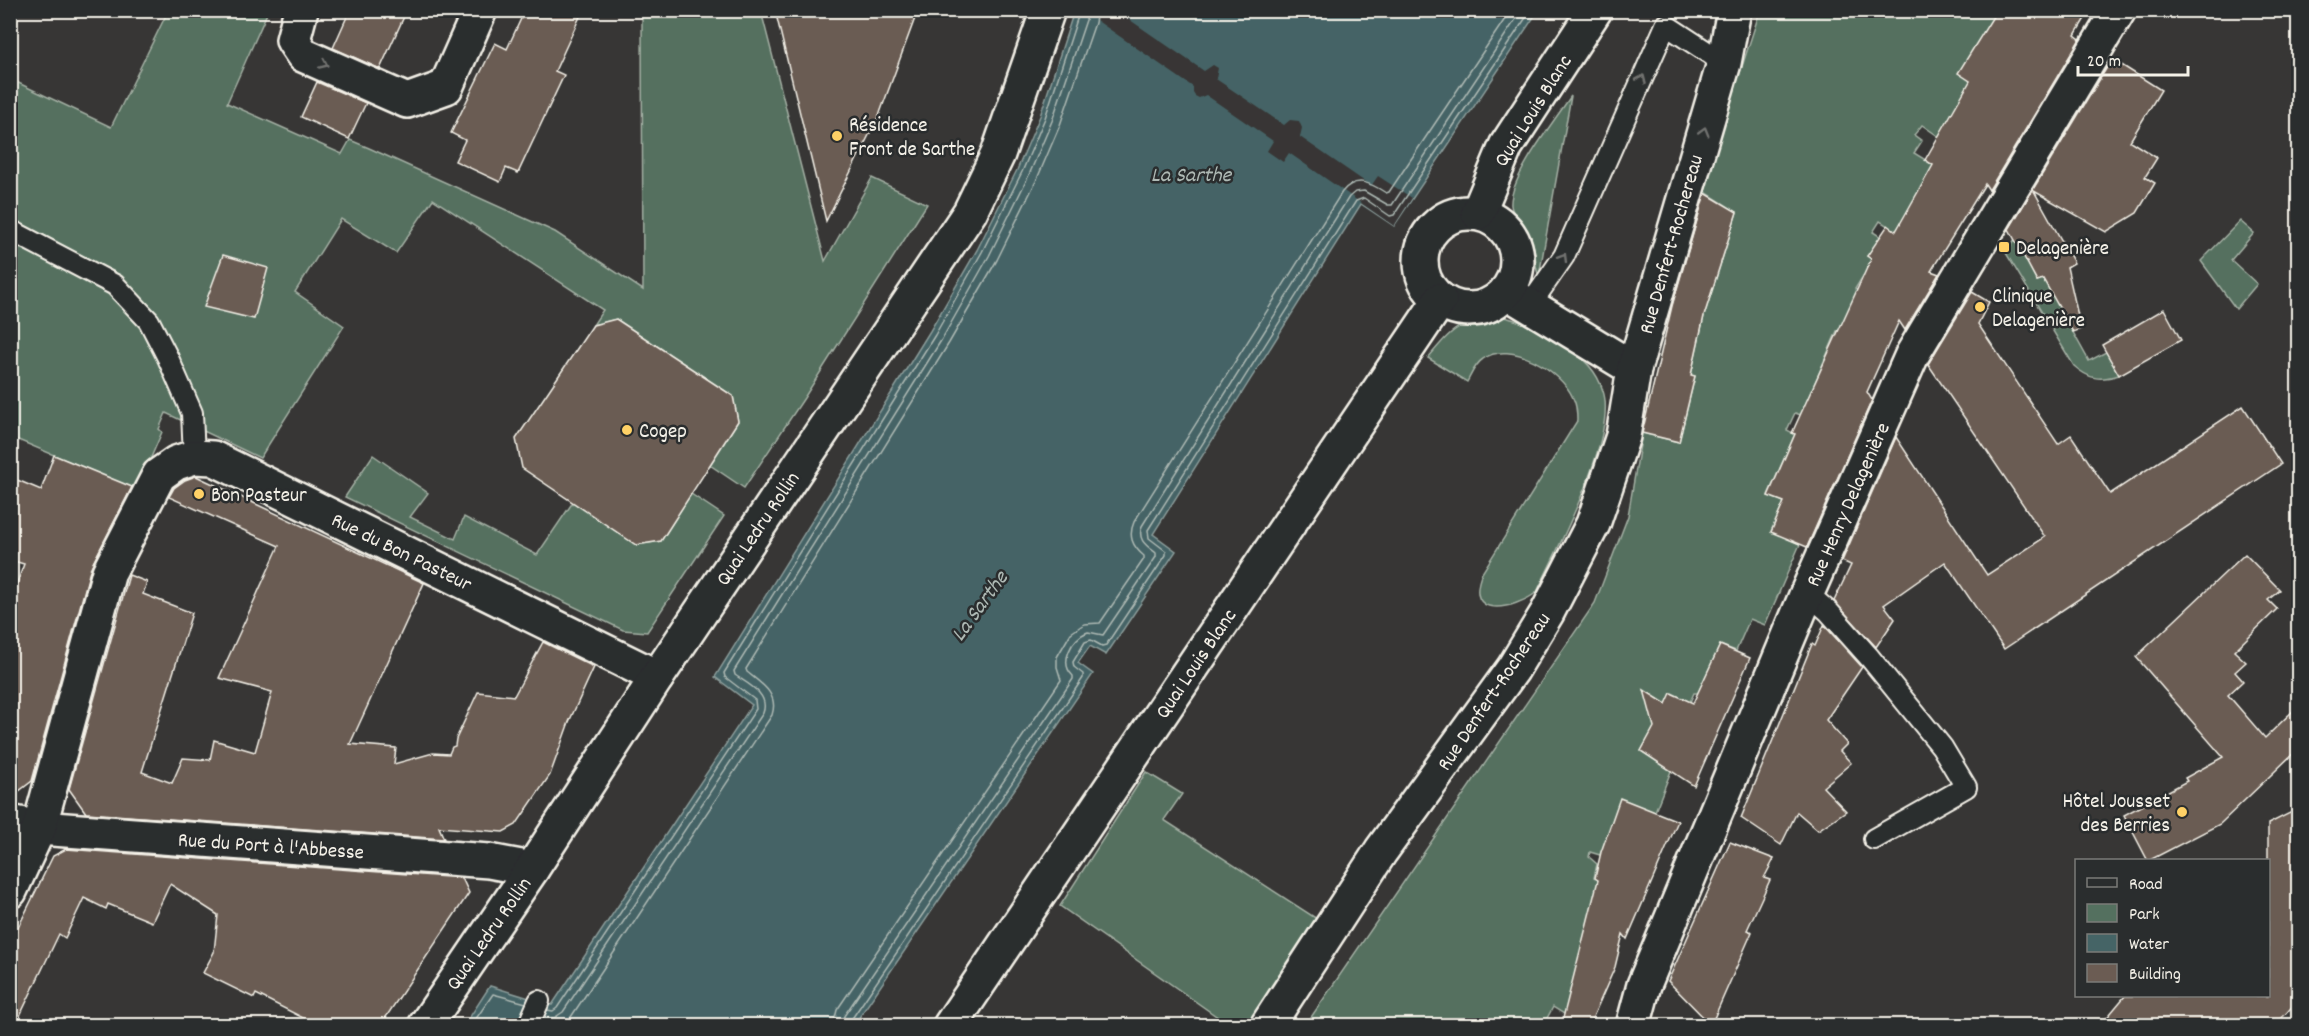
<svg xmlns="http://www.w3.org/2000/svg" width="2309" height="1036" font-family="Dekko,sans-serif">
<rect width="100%" height="100%" fill="#373635"/>
<filter id="ink" filterUnits="userSpaceOnUse"><feTurbulence type="fractalNoise" baseFrequency=".0167" numOctaves="2"/><feDisplacementMap in="SourceGraphic" scale="12" xChannelSelector="R" yChannelSelector="G"/><feConvolveMatrix kernelMatrix="1 2 1 2 8 2 1 2 1" color-interpolation-filters="sRGB"/></filter>
<g filter="url(#ink)">
<!-- green -->
<g fill="#54705f" stroke="#a4b0a4" stroke-width="1.5">
<polygon points="168,11 268,11 227,103 342,154 350,140 369,148 555,232 643,290 642,11 761,11 825,261 872,178 927,204 804,398 744,488 710,465 738,421 733,396 616,319 593,325 603,310 433,199 396,253 341,219 295,292 344,326 260,458 166,413 159,429 162,432 137,490 11,437 10,79 111,127"/>
<polygon points="1760,11 2008,11 1970,81 1951,145 1922,125 1914,135 1922,141 1914,153 1937,167 1896,231 1880,221 1873,232 1889,242 1867,256 1877,262 1867,278 1863,276 1855,289 1859,291 1856,338 1837,331 1801,415 1795,413 1787,430 1795,434 1768,495 1784,502 1771,531 1800,544 1765,625 1750,619 1736,651 1720,645 1698,693 1694,693 1690,702 1672,693 1666,704 1655,697 1659,718 1641,751 1671,771 1650,824 1601,852 1600,855 1590,852 1589,857 1597,864 1594,878 1619,889 1564,1014 1553,1007 1545,1022 1551,1026 1305,1026 1595,603 1628,516 1642,433 1679,442 1695,376 1691,375 1704,316 1737,212 1702,190"/>
<path d="M1571,96L1539,276C1534,267 1537,255 1533,245C1528,233 1512,216 1511,205C1509,178 1555,120 1571,96Z"/>
<polygon points="2240,221 2254,233 2231,260 2257,284 2236,309 2201,261"/>
<path d="M2015,239L2037,281L2048,277L2059,307L2089,361L2106,352L2119,375C2099,381 2089,379 2074,366L2006,253Z"/>
<path d="M1500,316C1524,321 1541,331 1562,344C1579,354 1597,370 1603,391C1618,435 1557,549 1537,592C1514,610 1463,620 1482,573L1577,421C1577,413 1577,405 1573,398C1562,371 1510,339 1483,359C1475,364 1471,375 1467,382L1428,358C1454,327 1458,322 1500,316Z"/>
<polygon points="373,455 428,493 410,517 455,539 464,517 537,555 573,502 636,545 661,541 691,494 724,516 647,632 623,630 345,497"/>
<polygon points="1146,772 1182,794 1164,820 1331,928 1267,1025 1229,1025 1060,906"/>
</g>
<!-- water -->
<polygon fill="#456466" stroke="#8b9c9a" stroke-width="1.5" points="1074,11 1538,11 1394,226 1361,204 1153,534 1176,551 1106,655 1090,646 1078,663 1093,674 854,1025 464,1026 490,986 552,1005 752,705 715,677 930,331 977,250 1017,170 1040,116"/>
<!-- pier -->
<polygon fill="#373635" points="1083,11 1117,11 1204,71 1213,65 1218,68 1216,79 1284,125 1290,120 1299,121 1302,128 1300,137 1371,186 1378,176 1412,198 1394,226 1289,153 1283,162 1267,151 1273,141 1206,95 1199,98 1195,96 1193,93 1193,87"/>
<g fill="none" stroke-linecap="round" stroke-linejoin="round">
<!-- shore -->
<g stroke="#aeb9b4" stroke-width="1.5">
<polyline points="547,1010 553,1011 557,1008 756,709 755,700 725,677 724,673 935,335 982,252 1022,172 1045,118 1080,10"/>
<path d="M544,1017L554,1018L563,1012L763,713C770,694 748,684 735,675L734,671L942,339L989,256L1029,175L1052,121L1086,20L1088,10"/>
<polyline points="471,1026 493,994 526,1003"/>
<path d="M561,1026L571,1017L772,715C779,694 762,684 747,672L746,669L949,343L997,260L1037,179L1060,125L1095,23L1097,10"/>
<path d="M833,1026L837,1010L1061,680L1057,667V657L1071,633L1084,624L1100,623L1144,559V556C1132,546 1128,536 1134,522L1342,192C1356,175 1371,183 1386,193L1389,192L1511,10"/>
<path d="M842,1026L844,1016L1073,679V676C1059,663 1071,638 1088,632L1103,635L1156,557V553C1146,545 1137,540 1142,526L1349,197L1355,192L1364,191L1388,205H1392L1522,10"/>
<polyline points="849,1026 851,1020 1083,678 1083,674 1074,667 1073,662 1085,642 1091,640 1102,646 1106,645 1166,555 1166,551 1149,538 1148,530 1356,201 1364,198 1390,216 1394,215 1531,10"/>
</g>
</g>
<!-- building -->
<g fill="#6b5c53" stroke="#f4f1e8" stroke-width="1.5">
<polygon points="350,10 407,10 380,69 333,48"/>
<polygon points="525,10 583,10 555,71 564,75 518,173 506,168 500,182 455,161 465,140 451,133 495,43 507,49"/>
<polygon points="775,10 918,10 880,113 826,221"/>
<polygon points="1997,10 2090,10 2075,35 2080,39 1989,190 1985,184 1931,271 1939,274 1905,330 1899,321 1867,392 1872,400 1807,547 1771,532 1784,502 1768,496 1795,434 1792,433 1871,259 1867,256 1888,225 1896,231 1933,165 1925,160 1970,81 1958,73"/>
<polygon points="2112,59 2161,90 2130,141 2157,158 2145,177 2155,183 2137,213 2106,232 2034,191 2074,263 2067,267 2081,329 2073,332 2043,279 2037,281 2009,229"/>
<polygon points="317,82 366,103 349,139 301,117"/>
<polygon points="1705,193 1737,212 1704,316 1691,375 1695,376 1679,442 1642,433 1672,306"/>
<polygon points="223,255 268,268 254,319 204,307"/>
<polygon points="1972,292 1989,302 1978,324 2058,444 2071,435 2110,494 2243,406 2281,464 2004,649 1945,562 1884,605 1895,619 1876,647 1834,601 1851,565 1842,561 1896,437 1987,575 2045,537 1928,364"/>
<polygon points="2164,309 2181,340 2119,375 2102,345"/>
<polygon points="616,319 733,396 738,421 661,541 636,545 522,468 516,439 593,325"/>
<polygon points="54,455 132,487 91,567 32,781 10,798 10,602 24,564 10,560 10,477 41,490"/>
<polygon points="196,476 424,583 350,744 396,748 394,764 433,753 449,754 452,747 455,746 456,739 478,692 514,696 543,642 594,667 569,722 550,775 516,825 503,832 439,827 444,839 86,813 69,789 129,575 147,582 143,594 192,613 142,772 172,783 183,758 210,760 214,740 255,752 272,692 219,678 279,546 169,497 174,488 185,480"/>
<polygon points="2245,554 2280,590 2268,600 2277,609 2234,651 2246,662 2235,672 2243,681 2228,695 2265,738 2298,706 2298,749 2220,824 2148,861 2124,815 2187,781 2185,778 2223,757 2136,657"/>
<polygon points="1824,625 1862,667 1826,720 1847,744 1840,751 1851,763 1823,787 1846,811 1818,830 1797,812 1781,845 1741,818 1812,644 1815,646"/>
<polygon points="1720,645 1750,658 1694,786 1641,751 1654,727 1644,690 1666,704 1671,693 1693,703"/>
<polygon points="1620,798 1678,821 1627,939 1623,934 1615,967 1589,1026 1561,1026 1598,880 1595,878 1601,852"/>
<polygon points="2298,809 2298,1000 2275,1026 2100,1026 2125,996 2268,996 2268,824"/>
<polygon points="1730,842 1774,859 1764,878 1770,880 1747,930 1752,932 1711,1025 1668,981"/>
<polygon points="66,849 462,878 469,893 380,1026 319,1026 256,994 254,998 203,973 214,952 218,915 170,884 152,922 108,904 106,909 84,898 65,938 59,934 15,1026 10,1026 10,944 53,856"/>
</g>
<g fill="none" stroke-linecap="round" stroke-linejoin="round">
<!-- lane casing -->
<g stroke="#f4f1e8" stroke-width="24">
<g id="lane">
<polyline points="10,230 115,285 149,321 168,358 192,413 194,457"/>
<polyline points="1530,305 1564,256 1666,25 1724,63"/>
<polyline points="1807,593 1829,612 1870,658 1942,747 1966,787 1874,839"/>
<polyline points="528,1026 539,1001"/>
</g>
</g>
<!-- street casing -->
<g stroke="#f4f1e8" stroke-width="38">
<g id="street">
<polyline points="301,10 293,40 303,55 407,101 446,87 480,10"/>
<polyline points="1507,292 1634,369"/>
<polyline points="10,822 39,828 489,861 532,869"/>
<polyline points="10,891 39,828 109,572 159,475 176,463 194,457 213,458 657,677"/>
<polyline points="425,1026 532,869 657,677 970,212 998,154 1048,10"/>
<polyline points="1267,1026 1381,851 1513,669 1547,613 1593,524 1623,436 1634,369 1724,63 1734,10"/>
<polyline points="1633,1026 1644,985 1807,593 1912,355 2119,10"/>
</g>
</g>
<!-- secondary casing -->
<g stroke="#f4f1e8" stroke-width="38">
<g id="secondary">
<circle cx="1469" cy="261" r="48"/>
<polyline points="1478,213 1506,146 1595,10"/>
<polyline points="950,1026 1440,300"/>
</g>
</g>
<!-- lane -->
<use href="#lane" stroke="#2a2d2e" stroke-width="20"/>
<!-- street -->
<use href="#street" stroke="#2a2d2e" stroke-width="33"/>
<!-- secondary -->
<use href="#secondary" stroke="#2a2d2e" stroke-width="33"/>
</g>
<!-- one-way arrows -->
<defs><path id="oneway-chevron" d="M-2-3.5L2.5 0L-2 3.5" fill="none" stroke-width="1.6" stroke-linecap="round" stroke-linejoin="round" transform="scale(1.5)"/></defs>
<g stroke="#71726f">
<use href="#oneway-chevron" transform="translate(324 64) rotate(24)"/>
<use href="#oneway-chevron" transform="translate(1642 79) rotate(-66)"/>
<use href="#oneway-chevron" transform="translate(1704 131) rotate(-74)"/>
<use href="#oneway-chevron" transform="translate(1563 257) rotate(-59)"/>
</g>
</g>
<!-- markers -->
<g fill="#ffd166" stroke="#2a2d2e" stroke-width="2">
<circle cx="837" cy="136" r="6"/>
<rect x="1998" y="241" width="12" height="12" rx="3"/>
<circle cx="1980" cy="307" r="6"/>
<circle cx="627" cy="430" r="6"/>
<circle cx="199" cy="494" r="6"/>
<circle cx="2182" cy="812" r="6"/>
</g>
<g text-anchor="middle" stroke-width="5" stroke-linejoin="round" paint-order="stroke">
<!-- street labels -->
<g font-size="21" fill="#f4f1e8" stroke="#2a2d2e">
<text transform="translate(1532 110) rotate(-58)" y="7">Quai Louis Blanc</text>
<text transform="translate(1670 244) rotate(-74)" y="7">Rue Denfert-Rochereau</text>
<text transform="translate(1847 504) rotate(-66)" y="7">Rue Henry Delagenière</text>
<text transform="translate(757 528) rotate(-56)" y="7">Quai Ledru Rollin</text>
<text transform="translate(402 551) rotate(26)" y="7">Rue du Bon Pasteur</text>
<text transform="translate(1195 663) rotate(-56)" y="7">Quai Louis Blanc</text>
<text transform="translate(1493 691) rotate(-56)" y="7">Rue Denfert-Rochereau</text>
<text transform="translate(271 845) rotate(4)" y="7">Rue du Port à l'Abbesse</text>
<text transform="translate(488 933) rotate(-55)" y="7">Quai Ledru Rollin</text>
</g>
<!-- poi labels -->
<g font-size="21" fill="#f4f1e8" stroke="#2a2d2e" text-anchor="start">
<text x="849" y="131">Résidence<tspan x="849" dy="24">Front de Sarthe</tspan></text>
<text x="2016" y="254">Delagenière</text>
<text x="1992" y="302">Clinique<tspan x="1992" dy="24">Delagenière</tspan></text>
<text x="639" y="437">Cogep</text>
<text x="211" y="501">Bon Pasteur</text>
<text x="2170" y="807" text-anchor="end">Hôtel Jousset<tspan x="2170" dy="24">des Berries</tspan></text>
</g>
<!-- water labels -->
<g font-size="22" font-style="italic" fill="#aeb9b4" stroke="#2a2d2e">
<text x="1191" y="181">La Sarthe</text>
<text transform="translate(978 605) rotate(-54)" y="8">La Sarthe</text>
</g>
</g>
<!-- margin -->
<rect width="2309" height="1036" fill="none" stroke="#2a2d2e" stroke-width="36"/>
<rect x="18" y="18" width="2273" height="1000" fill="none" stroke="#f4f1e8" stroke-width="2" filter="url(#ink)"/>
<!-- legend -->
<rect x="2075" y="859" width="195" height="138" fill="#2a2d2e" stroke="#7b7b78" stroke-width="1.5"/>
<rect x="2087" y="878" width="30" height="9" fill="#2a2d2e" stroke="#7b7b78" stroke-width="1.5"/>
<text x="2129" y="889" font-size="18" fill="#f4f1e8">Road</text>
<rect x="2087" y="904" width="30" height="18" fill="#54705f" stroke="#7b7b78" stroke-width="1.5"/>
<text x="2129" y="919" font-size="18" fill="#f4f1e8">Park</text>
<rect x="2087" y="934" width="30" height="18" fill="#456466" stroke="#7b7b78" stroke-width="1.5"/>
<text x="2129" y="949" font-size="18" fill="#f4f1e8">Water</text>
<rect x="2087" y="964" width="30" height="18" fill="#6b5c53" stroke="#7b7b78" stroke-width="1.5"/>
<text x="2129" y="979" font-size="18" fill="#f4f1e8">Building</text>
<!-- scale -->
<path d="M2078 66v9h110v-9" fill="none" stroke="#f4f1e8" stroke-width="3"/>
<text x="2087" y="66" font-size="18" fill="#f4f1e8" stroke="#2a2d2e" stroke-width="4.5" paint-order="stroke">20 m</text>
</svg>
